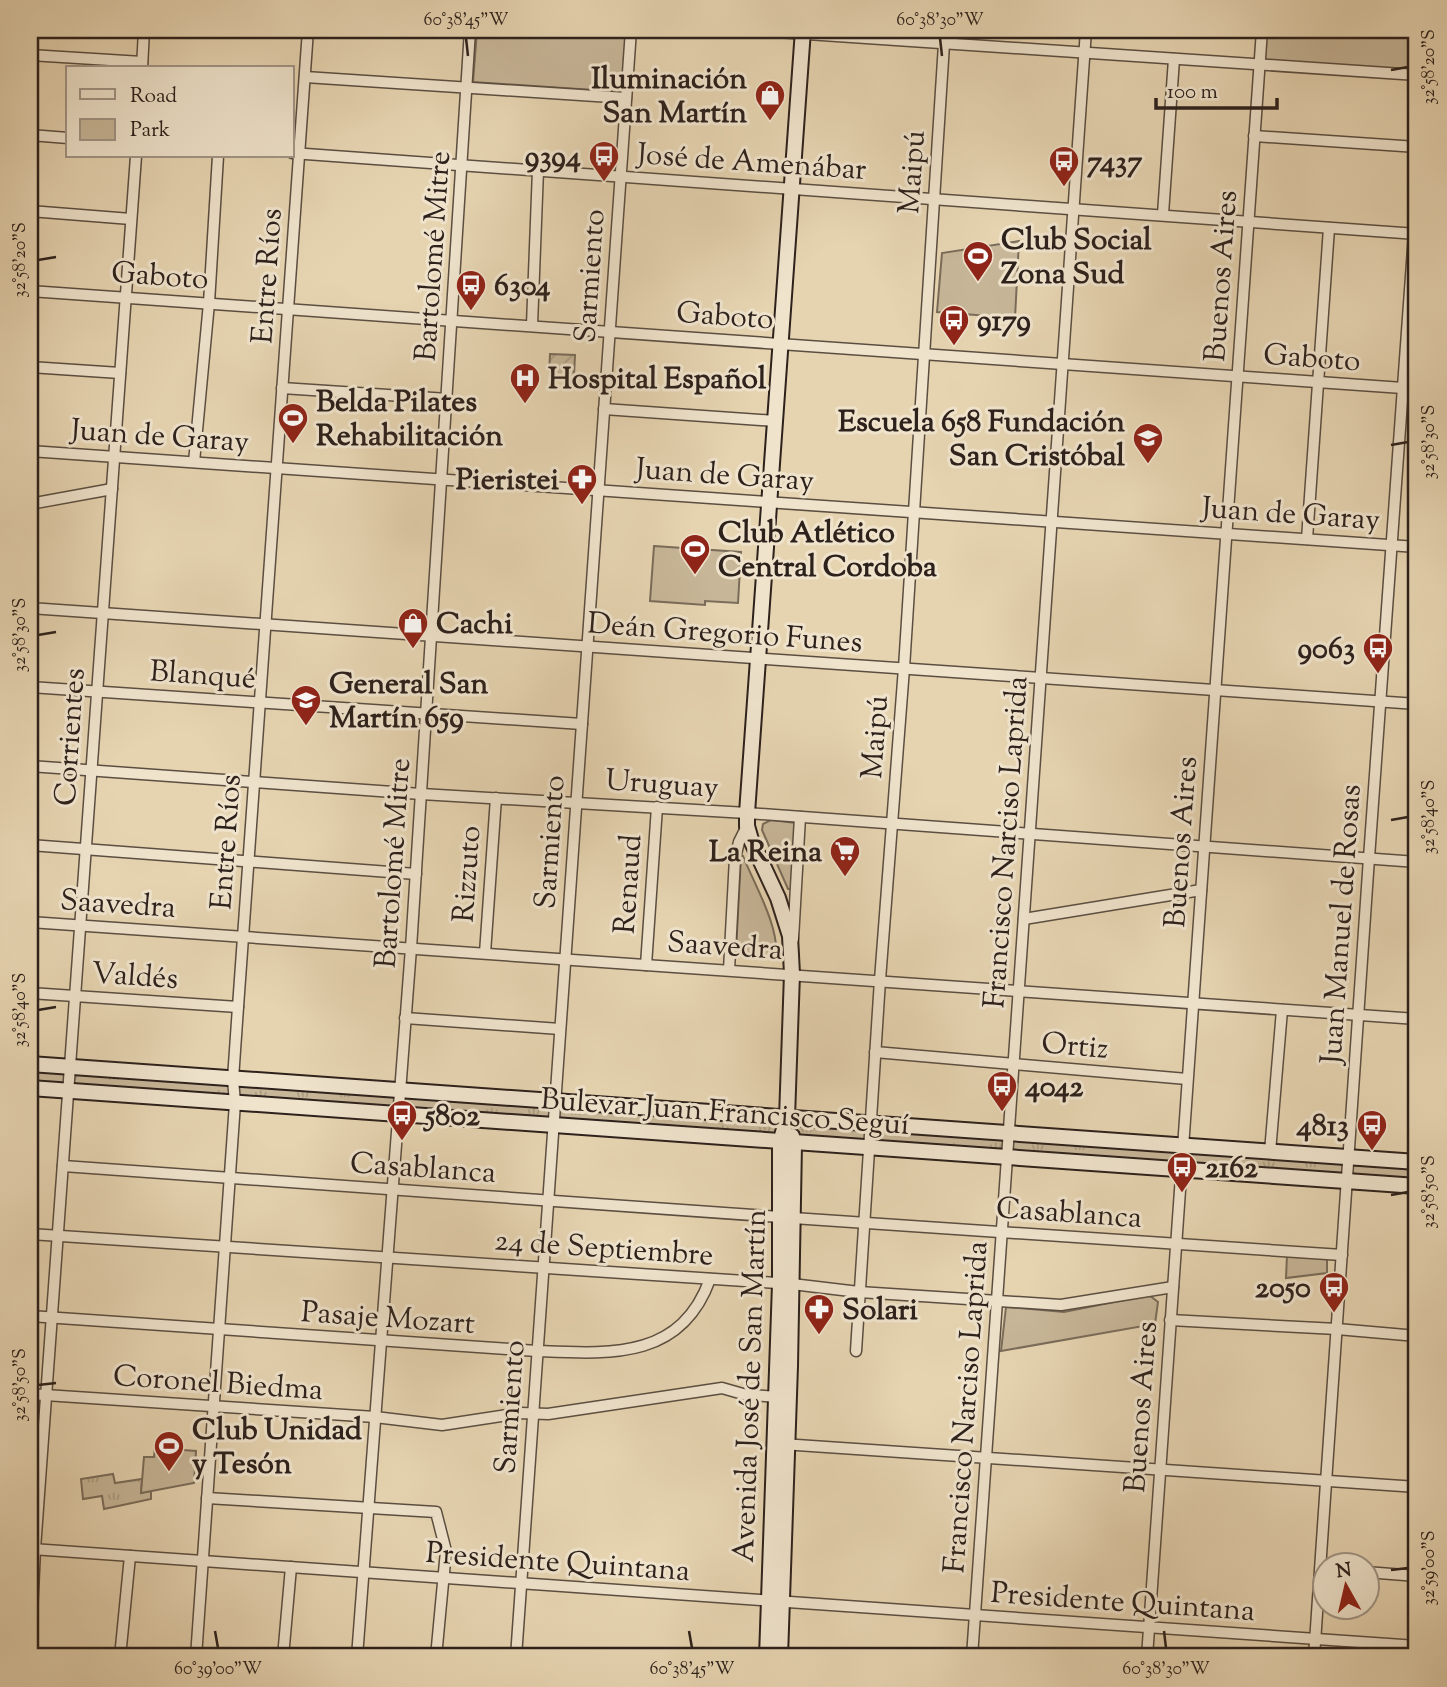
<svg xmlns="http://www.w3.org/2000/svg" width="1447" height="1687" font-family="'Sorts Mill Goudy',serif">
<defs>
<pattern id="grass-tufts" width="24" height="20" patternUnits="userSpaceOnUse" patternTransform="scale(1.75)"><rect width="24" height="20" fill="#c7b698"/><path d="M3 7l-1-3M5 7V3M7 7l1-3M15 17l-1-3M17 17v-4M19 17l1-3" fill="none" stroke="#ab9c82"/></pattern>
<pattern id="garden-furrows" width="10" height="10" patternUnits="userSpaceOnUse" patternTransform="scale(1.75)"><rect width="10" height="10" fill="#c7b698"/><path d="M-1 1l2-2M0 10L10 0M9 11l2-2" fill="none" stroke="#ab9c82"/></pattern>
</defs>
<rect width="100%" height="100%" fill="#e6d4b1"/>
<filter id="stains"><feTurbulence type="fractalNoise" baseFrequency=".00286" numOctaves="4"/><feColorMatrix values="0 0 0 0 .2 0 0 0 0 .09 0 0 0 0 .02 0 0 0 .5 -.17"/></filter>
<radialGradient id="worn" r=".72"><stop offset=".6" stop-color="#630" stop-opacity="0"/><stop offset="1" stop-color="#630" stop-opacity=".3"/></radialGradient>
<!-- grass -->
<g fill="url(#grass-tufts)" stroke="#7a6c5a" stroke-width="2">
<polygon points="30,1064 1417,1162 1417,1186 30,1088"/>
<polygon points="113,1474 115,1483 142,1479 141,1493 151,1491 151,1499 104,1509 102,1496 83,1499 81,1479"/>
</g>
<!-- park -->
<g fill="#c7b698" stroke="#7a6c5a" stroke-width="2">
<polygon points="477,30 628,30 623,92 473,82"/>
<polygon points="1262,30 1417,30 1417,75 1259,65"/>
<polygon points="1019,241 1015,318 937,312 942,253"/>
<polygon points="654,546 741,552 738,603 705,601 705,605 650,601"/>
<polygon points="771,820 796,823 793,886 791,889 788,889 762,830 763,824"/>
<path d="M741,856H743C754,884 780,927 776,958L737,955L736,951Z"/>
<polygon points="1287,1255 1327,1257 1327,1273 1286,1278"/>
<polygon points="1149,1295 1158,1302 1155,1324 1001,1351 1006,1307 1064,1312"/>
<polygon points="155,1448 196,1451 194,1483 141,1493 144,1457 154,1457"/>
</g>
<!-- garden -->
<polygon fill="url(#garden-furrows)" stroke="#7a6c5a" stroke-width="2" points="550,354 575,355 574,376 549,375"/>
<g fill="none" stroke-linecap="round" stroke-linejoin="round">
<!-- street casing -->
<g stroke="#5b4e41" stroke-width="13">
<g id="street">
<polyline points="748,30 1417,75"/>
<polyline points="30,55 142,62"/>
<polyline points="142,68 144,30"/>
<polyline points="305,77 626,98"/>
<polyline points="30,135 68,138"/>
<polyline points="1254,136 1417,147"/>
<polyline points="292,153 1417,234"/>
<polyline points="30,211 131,219"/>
<polyline points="1163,214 1174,59"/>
<polyline points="30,291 1417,389"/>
<polyline points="532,325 538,170"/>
<polyline points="30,367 120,373"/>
<polyline points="282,388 448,399"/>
<polyline points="604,409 775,421"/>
<polyline points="30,451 1417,547"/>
<polyline points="194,462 209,303 218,156"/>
<polyline points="30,504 112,489"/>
<polyline points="1307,539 1329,228"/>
<polyline points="30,608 1417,704"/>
<polyline points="30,687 582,724"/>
<polyline points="30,766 421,794 747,813 1417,862"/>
<polyline points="30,845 416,874"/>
<polyline points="1024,919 1201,890"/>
<polyline points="30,922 1417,1019"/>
<polyline points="793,939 800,817"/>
<polyline points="485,953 496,798"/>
<polyline points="646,965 657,807"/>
<polyline points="729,970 735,858 739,842 747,826"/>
<polyline points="30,993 238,1007"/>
<polyline points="405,1018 560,1029"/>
<polyline points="875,1052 1187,1079"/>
<polyline points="1270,1152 1282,1010"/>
<polyline points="63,1166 780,1217"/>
<polyline points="793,1218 1342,1255"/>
<polyline points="30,1234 792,1284 859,1292 1061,1305 1173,1287"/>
<path d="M30,1316L537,1351C610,1354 681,1360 710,1279"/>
<polyline points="1170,1320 1337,1329 1417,1336"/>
<polyline points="856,1351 880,980 904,668 944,44"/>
<polyline points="30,1394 375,1417 442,1425 521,1413 548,1414 722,1388 743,1394 776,1397"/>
<polyline points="782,1444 1417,1487"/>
<polyline points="207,1498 436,1512 446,1551 436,1657"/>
<polyline points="32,1549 1417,1646"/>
<polyline points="1366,1572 1417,1576"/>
<polyline points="30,1657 35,1549 136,156"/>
<polyline points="120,1657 130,1556"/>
<polyline points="196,1657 235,1103 233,1079 238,1007 308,30"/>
<polyline points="283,1657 291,1567"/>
<polyline points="357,1657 411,948 470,30"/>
<polyline points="516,1657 631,30"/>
<polyline points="972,1657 1086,30"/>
<polyline points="1147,1657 1262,30"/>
<polyline points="1314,1657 1369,858 1417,193"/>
</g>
</g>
<!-- secondary casing -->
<g stroke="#2d211c" stroke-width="18">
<g id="secondary">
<polyline points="30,1064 1417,1162"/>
<polyline points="30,1088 1417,1186"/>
<polyline points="767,1657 780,1284 780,1143 787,1118 792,974 790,936 778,898 751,840 747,826 747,813 803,30"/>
<polyline points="780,1657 790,1366 794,1144 792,1136"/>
</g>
</g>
<!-- street -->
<use href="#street" stroke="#efe3cc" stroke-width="10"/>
<!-- secondary -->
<use href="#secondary" stroke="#efe3cc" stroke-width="14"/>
</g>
<!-- ticks -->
<path fill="none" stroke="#2d211c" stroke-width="2.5" d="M466,38L468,56M940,38L942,56M1391,70L1408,67M38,260L56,257M1391,445L1408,442M38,635L56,632M1391,820L1408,817M38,1010L56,1007M1391,1195L1408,1192M38,1385L56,1383M1391,1570L1408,1568M215,1631L218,1648M689,1631L692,1648M1164,1631L1166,1648"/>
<!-- icons -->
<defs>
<g id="shop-pin" transform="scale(1.575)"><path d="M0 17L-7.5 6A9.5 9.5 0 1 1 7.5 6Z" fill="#8f2418" stroke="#efe3cc"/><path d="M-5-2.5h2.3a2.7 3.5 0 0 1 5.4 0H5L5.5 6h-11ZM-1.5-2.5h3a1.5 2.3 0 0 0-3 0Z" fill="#fff"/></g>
<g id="bus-pin" transform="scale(1.575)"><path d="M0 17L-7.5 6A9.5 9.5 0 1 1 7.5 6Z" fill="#8f2418" stroke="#efe3cc"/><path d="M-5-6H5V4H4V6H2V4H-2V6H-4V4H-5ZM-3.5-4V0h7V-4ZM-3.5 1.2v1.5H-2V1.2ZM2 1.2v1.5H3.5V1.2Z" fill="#fff"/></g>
<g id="stadium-pin" transform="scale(1.575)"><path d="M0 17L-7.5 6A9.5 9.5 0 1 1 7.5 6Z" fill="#8f2418" stroke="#efe3cc"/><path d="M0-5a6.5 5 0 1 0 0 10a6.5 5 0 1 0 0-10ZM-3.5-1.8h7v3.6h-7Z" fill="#fff"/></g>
<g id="hospital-pin" transform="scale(1.575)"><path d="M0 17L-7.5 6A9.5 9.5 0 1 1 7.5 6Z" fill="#8f2418" stroke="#efe3cc"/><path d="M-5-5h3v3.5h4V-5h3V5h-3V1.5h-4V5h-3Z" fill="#fff"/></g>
<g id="school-pin" transform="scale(1.575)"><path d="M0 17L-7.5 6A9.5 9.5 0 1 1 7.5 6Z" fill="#8f2418" stroke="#efe3cc"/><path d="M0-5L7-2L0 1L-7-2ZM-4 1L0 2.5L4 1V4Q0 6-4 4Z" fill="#fff"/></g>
<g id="pharmacy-pin" transform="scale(1.575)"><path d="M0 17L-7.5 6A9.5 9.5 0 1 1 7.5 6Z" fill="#8f2418" stroke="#efe3cc"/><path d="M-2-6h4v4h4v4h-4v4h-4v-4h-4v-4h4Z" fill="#fff"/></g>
<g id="supermarket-pin" transform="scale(1.575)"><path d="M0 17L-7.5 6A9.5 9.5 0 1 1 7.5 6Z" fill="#8f2418" stroke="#efe3cc"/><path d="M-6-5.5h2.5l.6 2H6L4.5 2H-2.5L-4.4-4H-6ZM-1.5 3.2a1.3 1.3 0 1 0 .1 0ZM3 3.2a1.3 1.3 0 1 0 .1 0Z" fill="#fff"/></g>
</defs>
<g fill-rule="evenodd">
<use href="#shop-pin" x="770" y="95"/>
<use href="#bus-pin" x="604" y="156"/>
<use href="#bus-pin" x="1064" y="161"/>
<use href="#stadium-pin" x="978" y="256"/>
<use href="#bus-pin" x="471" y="285"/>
<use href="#bus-pin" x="954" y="320"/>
<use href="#hospital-pin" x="525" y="378"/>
<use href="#stadium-pin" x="293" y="418"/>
<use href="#school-pin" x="1148" y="438"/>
<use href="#pharmacy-pin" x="582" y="479"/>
<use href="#stadium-pin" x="695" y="549"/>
<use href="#shop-pin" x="413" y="623"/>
<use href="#bus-pin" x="1378" y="648"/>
<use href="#school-pin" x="306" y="700"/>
<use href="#supermarket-pin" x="845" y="851"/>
<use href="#bus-pin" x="1002" y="1086"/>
<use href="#bus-pin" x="402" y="1115"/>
<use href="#bus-pin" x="1372" y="1125"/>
<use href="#bus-pin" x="1182" y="1167"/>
<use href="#bus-pin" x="1334" y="1287"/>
<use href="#pharmacy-pin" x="819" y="1309"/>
<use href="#stadium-pin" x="169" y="1446"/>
</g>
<g text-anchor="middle" stroke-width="6" stroke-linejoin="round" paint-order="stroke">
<!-- poi labels -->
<g font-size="30" font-weight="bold" fill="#2d211c" stroke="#efe3cc" text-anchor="start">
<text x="747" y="88" text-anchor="end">Iluminación<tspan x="747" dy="34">San Martín</tspan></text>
<text x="581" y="166" text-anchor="end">9394</text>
<text x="1087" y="171">7437</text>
<text x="1001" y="249">Club Social<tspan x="1001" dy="34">Zona Sud</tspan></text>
<text x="494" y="295">6304</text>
<text x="977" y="330">9179</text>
<text x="548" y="388">Hospital Español</text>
<text x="316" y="411">Belda Pilates<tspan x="316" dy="34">Rehabilitación</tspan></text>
<text x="1125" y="431" text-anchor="end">Escuela 658 Fundación<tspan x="1125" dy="34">San Cristóbal</tspan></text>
<text x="559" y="489" text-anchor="end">Pieristei</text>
<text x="718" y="542">Club Atlético<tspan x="718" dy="34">Central Cordoba</tspan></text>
<text x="436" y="633">Cachi</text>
<text x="1355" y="658" text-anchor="end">9063</text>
<text x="329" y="693">General San<tspan x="329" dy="34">Martín 659</tspan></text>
<text x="822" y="861" text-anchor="end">La Reina</text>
<text x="1025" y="1096">4042</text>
<text x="425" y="1125">5802</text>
<text x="1349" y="1135" text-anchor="end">4813</text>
<text x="1205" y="1177">2162</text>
<text x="1311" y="1297" text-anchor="end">2050</text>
<text x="842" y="1319">Solari</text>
<text x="192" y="1439">Club Unidad<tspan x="192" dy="34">y Tesón</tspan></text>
</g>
<!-- street labels -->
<g font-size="30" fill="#2d211c" stroke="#efe3cc">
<text transform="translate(752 161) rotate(4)" y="10">José de Amenábar</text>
<text transform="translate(911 172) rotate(-86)" y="10">Maipú</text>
<text transform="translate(432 256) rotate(-86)" y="10">Bartolomé Mitre</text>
<text transform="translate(160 275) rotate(4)" y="10">Gaboto</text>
<text transform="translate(266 276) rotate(-86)" y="10">Entre Ríos</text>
<text transform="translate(589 276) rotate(-86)" y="10">Sarmiento</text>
<text transform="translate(1220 276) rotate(-86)" y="10">Buenos Aires</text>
<text transform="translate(725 315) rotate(4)" y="10">Gaboto</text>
<text transform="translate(1312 357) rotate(4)" y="10">Gaboto</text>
<text transform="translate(160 435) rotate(4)" y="10">Juan de Garay</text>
<text transform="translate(725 474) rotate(4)" y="10">Juan de Garay</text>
<text transform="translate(1291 513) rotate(4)" y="10">Juan de Garay</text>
<text transform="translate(725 632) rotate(4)" y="10">Deán Gregorio Funes</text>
<text transform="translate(203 674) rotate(4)" y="10">Blanqué</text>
<text transform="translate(69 737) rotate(-86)" y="10">Corrientes</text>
<text transform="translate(874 737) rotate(-86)" y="10">Maipú</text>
<text transform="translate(662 783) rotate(4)" y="10">Uruguay</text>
<text transform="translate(225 842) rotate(-86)" y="10">Entre Ríos</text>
<text transform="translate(549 842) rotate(-86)" y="10">Sarmiento</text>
<text transform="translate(1005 842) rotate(-86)" y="10">Francisco Narciso Laprida</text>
<text transform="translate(1180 842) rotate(-86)" y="10">Buenos Aires</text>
<text transform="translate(392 863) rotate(-86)" y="10">Bartolomé Mitre</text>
<text transform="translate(466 874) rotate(-86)" y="10">Rizzuto</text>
<text transform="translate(627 884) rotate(-86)" y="10">Renaud</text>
<text transform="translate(118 903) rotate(4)" y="10">Saavedra</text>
<text transform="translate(1340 924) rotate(-86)" y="10">Juan Manuel de Rosas</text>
<text transform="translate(725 945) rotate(4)" y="10">Saavedra</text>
<text transform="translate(135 975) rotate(4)" y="10">Valdés</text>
<text transform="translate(1075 1045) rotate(5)" y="10">Ortiz</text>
<text transform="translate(725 1111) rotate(4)" y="10">Bulevar Juan Francisco Seguí</text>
<text transform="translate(423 1167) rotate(4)" y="10">Casablanca</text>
<text transform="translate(1069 1212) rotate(4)" y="10">Casablanca</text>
<text transform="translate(604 1247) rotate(4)" y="10">24 de Septiembre</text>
<text transform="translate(388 1317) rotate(4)" y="10">Pasaje Mozart</text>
<text transform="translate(218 1382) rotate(4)" y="10">Coronel Biedma</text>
<text transform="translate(749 1386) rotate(-88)" y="10">Avenida José de San Martín</text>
<text transform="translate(509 1407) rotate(-86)" y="10">Sarmiento</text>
<text transform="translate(965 1407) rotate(-86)" y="10">Francisco Narciso Laprida</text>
<text transform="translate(1140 1407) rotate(-86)" y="10">Buenos Aires</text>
<text transform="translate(558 1561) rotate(4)" y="10">Presidente Quintana</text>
<text transform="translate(1123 1601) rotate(4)" y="10">Presidente Quintana</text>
</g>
</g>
<!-- margin -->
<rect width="1447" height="1687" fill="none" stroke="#e6d4b1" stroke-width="77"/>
<!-- legend -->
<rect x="66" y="66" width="228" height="91" fill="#efe3cc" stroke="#a19586" stroke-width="2"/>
<rect x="80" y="89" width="35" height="10" fill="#efe3cc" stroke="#a19586" stroke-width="2"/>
<text x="130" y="102" font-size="21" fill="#2d211c">Road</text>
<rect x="80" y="119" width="35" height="21" fill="#c7b698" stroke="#a19586" stroke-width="2"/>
<text x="130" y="136" font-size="21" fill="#2d211c">Park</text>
<!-- north arrow -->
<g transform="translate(1346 1586) rotate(352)"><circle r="33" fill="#efe3cc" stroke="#a19586" stroke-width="2"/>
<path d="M0-5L12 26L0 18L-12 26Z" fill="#8f2418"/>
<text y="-10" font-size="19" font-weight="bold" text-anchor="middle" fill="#2d211c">N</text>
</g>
<!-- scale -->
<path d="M1156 98v10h121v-10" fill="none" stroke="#2d211c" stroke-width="3.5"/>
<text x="1167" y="98" font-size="21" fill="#2d211c" stroke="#efe3cc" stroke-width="5" paint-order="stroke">100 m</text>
<rect x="38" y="38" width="1370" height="1610" fill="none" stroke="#2d211c" stroke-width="2.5"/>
<g font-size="18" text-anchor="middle" fill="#2d211c">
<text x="466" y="25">60°38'45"W</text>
<text x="940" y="25">60°38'30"W</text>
<text transform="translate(1428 67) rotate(-90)" y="6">32°58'20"S</text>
<text transform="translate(19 260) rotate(-90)" y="6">32°58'20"S</text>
<text transform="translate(1428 442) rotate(-90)" y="6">32°58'30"S</text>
<text transform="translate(19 635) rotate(-90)" y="6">32°58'30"S</text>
<text transform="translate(1428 817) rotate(-90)" y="6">32°58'40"S</text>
<text transform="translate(19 1010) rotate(-90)" y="6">32°58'40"S</text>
<text transform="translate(1428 1192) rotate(-90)" y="6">32°58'50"S</text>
<text transform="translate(19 1385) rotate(-90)" y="6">32°58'50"S</text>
<text transform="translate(1428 1568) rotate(-90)" y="6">32°59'00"S</text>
<text x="218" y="1674">60°39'00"W</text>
<text x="692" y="1674">60°38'45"W</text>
<text x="1166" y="1674">60°38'30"W</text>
</g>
<rect width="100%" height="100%" filter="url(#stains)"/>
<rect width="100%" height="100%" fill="url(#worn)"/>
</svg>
